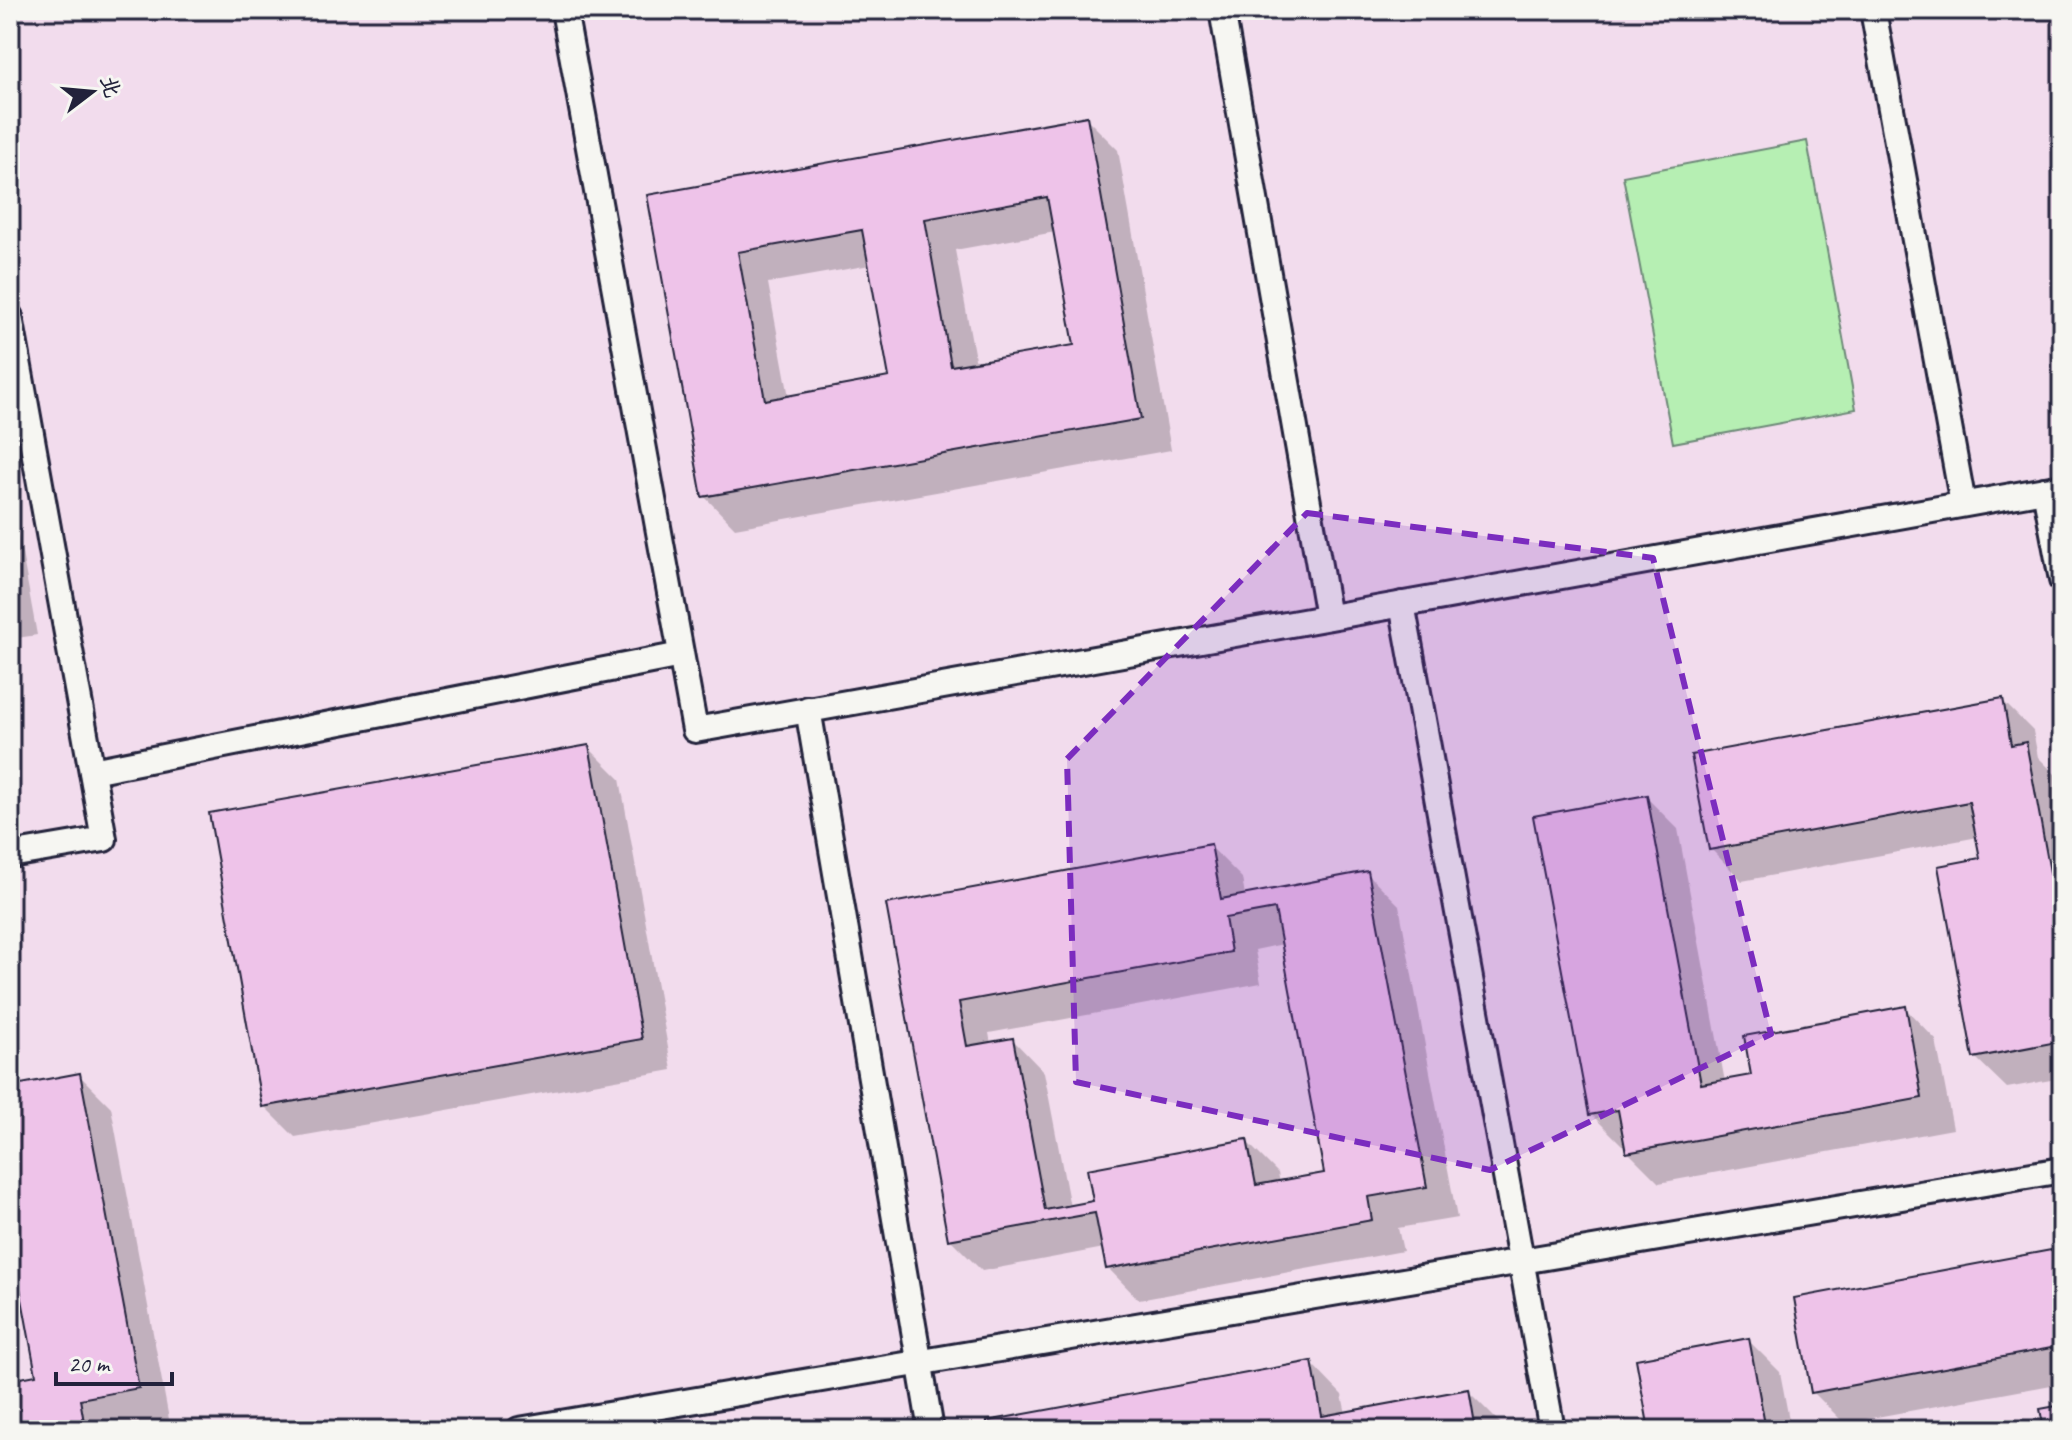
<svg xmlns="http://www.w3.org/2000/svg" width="2072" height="1440" font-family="Caveat,'LXGW WenKai TC',sans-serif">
<rect width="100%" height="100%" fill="#f4e7ef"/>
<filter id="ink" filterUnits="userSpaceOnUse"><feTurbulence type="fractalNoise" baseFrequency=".0125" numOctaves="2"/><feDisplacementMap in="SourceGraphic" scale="16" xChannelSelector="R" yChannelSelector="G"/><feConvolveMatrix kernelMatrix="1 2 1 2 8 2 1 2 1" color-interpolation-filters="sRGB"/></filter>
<g filter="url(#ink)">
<!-- built -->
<rect fill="#f2dced" x="10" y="10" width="2052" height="1420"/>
<!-- green -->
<polygon fill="#b6efb3" stroke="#6c8877" stroke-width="2" points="1807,141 1856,409 1673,443 1623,176"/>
<!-- shadow -->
<g fill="#0003" fill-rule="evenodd">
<path d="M1086,118L1118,150L1171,450L735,528L704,496L650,197ZM1055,232L1076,346L976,364L955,250ZM870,265L891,379L789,397L768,283Z"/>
<polygon points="10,487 37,635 10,639"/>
<polygon points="2002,700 2033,731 2038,757 2057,776 2062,804 2062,1078 2007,1088 1975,1057 1983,860 1978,837 1742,881 1711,849"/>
<polygon points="588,747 620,779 672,1070 295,1137 264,1106"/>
<polygon points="1646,797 1678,829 1725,1082 1754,1077 1905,1008 1936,1040 1953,1129 1659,1183 1628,1152 1626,1145 1622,1145 1591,1114"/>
<path d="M1210,846L1242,878L1245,896L1368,874L1399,905L1457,1218L1398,1228L1403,1251L1139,1300L1108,1268L1104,1248L982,1271L950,1239L888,905ZM1283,944L1326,1174L1280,1183L1278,1173L1246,1141L1095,1203L1070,1207L1044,1072L1013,1040L991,1044L989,1033L1261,983L1255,950Z"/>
<polygon points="79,1075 111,1107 169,1419 112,1430 10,1430 10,1382 38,1376 10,1223 10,1088"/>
<polygon points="2062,1250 2062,1383 1844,1423 1813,1392"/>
<polygon points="1748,1340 1780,1372 1791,1430 1651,1430"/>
<polygon points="1311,1363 1342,1395 1346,1414 1468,1391 1500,1423 1501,1430 991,1430"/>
</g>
<!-- building -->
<g fill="#eec3e9" stroke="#22223b" stroke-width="2" fill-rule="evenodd">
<path d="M1087,116L1141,419L702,497L647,195ZM1047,197L1074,345L951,366L925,219ZM862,230L889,377L765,400L738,252Z"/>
<polygon points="2003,698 2011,745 2026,742 2062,937 2062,1041 1973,1058 1938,866 1980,858 1969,802 1709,850 1691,755"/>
<polygon points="589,745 642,1039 262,1107 209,813"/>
<polygon points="1647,795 1701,1084 1751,1075 1744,1036 1906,1006 1922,1098 1626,1153 1618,1110 1589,1115 1533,816"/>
<path d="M1211,844L1221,899L1368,871L1427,1187L1368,1197L1372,1220L1106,1269L1095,1213L948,1240L886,904ZM1275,909L1324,1173L1256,1185L1247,1139L1087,1169L1093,1201L1045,1210L1013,1038L967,1046L959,1002L1231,952L1225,918Z"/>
<polygon points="80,1073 139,1388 80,1399 84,1422 40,1430 10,1430 10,1380 36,1375 10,1234 10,1086"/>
<polygon points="2062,1248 2062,1346 1811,1393 1794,1298"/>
<polygon points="1749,1338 1766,1430 1649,1430 1636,1359"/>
<polygon points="1312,1361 1322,1416 1469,1389 1476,1430 1376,1430 1375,1427 1359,1430 988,1430 987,1421"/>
<polygon points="2062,1405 2062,1430 2044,1430 2040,1409"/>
</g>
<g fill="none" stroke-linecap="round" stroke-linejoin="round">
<!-- lane casing -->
<g stroke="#22223b" stroke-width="30">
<g id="lane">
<polyline points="564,10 695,730 2062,487"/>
<polyline points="1222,10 1328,617"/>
<polyline points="1873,10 1963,504"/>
<polyline points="10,317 104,839 10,855"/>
<polyline points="2045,490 2062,580"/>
<polyline points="1402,604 1552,1430"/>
<polyline points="808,709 931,1430"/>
<polyline points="92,771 681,655"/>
<polyline points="519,1430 2062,1170"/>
</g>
</g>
<!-- lane -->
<use href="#lane" stroke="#f6f6f2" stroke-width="24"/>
</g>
</g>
<!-- marked area -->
<path fill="#7b2cbf" fill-opacity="0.2" stroke="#7b2cbf" stroke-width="6" stroke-dasharray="16 10" stroke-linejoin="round" d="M1307,513L1653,558L1771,1034L1490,1170L1076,1082L1067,759Z"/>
<!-- margin -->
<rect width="2072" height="1440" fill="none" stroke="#f6f6f2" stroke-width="40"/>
<rect x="20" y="20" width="2032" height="1400" fill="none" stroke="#22223b" stroke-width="3" filter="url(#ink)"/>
<!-- north arrow -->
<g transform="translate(92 92) rotate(74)" stroke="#f6f6f2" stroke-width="6" paint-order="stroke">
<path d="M0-6L14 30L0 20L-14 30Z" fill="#22223b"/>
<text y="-12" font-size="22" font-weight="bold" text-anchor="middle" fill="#22223b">北</text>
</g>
<!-- scale -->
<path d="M56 1372v12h116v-12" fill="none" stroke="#22223b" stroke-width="4"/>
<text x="68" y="1372" font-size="24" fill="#22223b" stroke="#f6f6f2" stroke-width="6" paint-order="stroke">20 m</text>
</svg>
